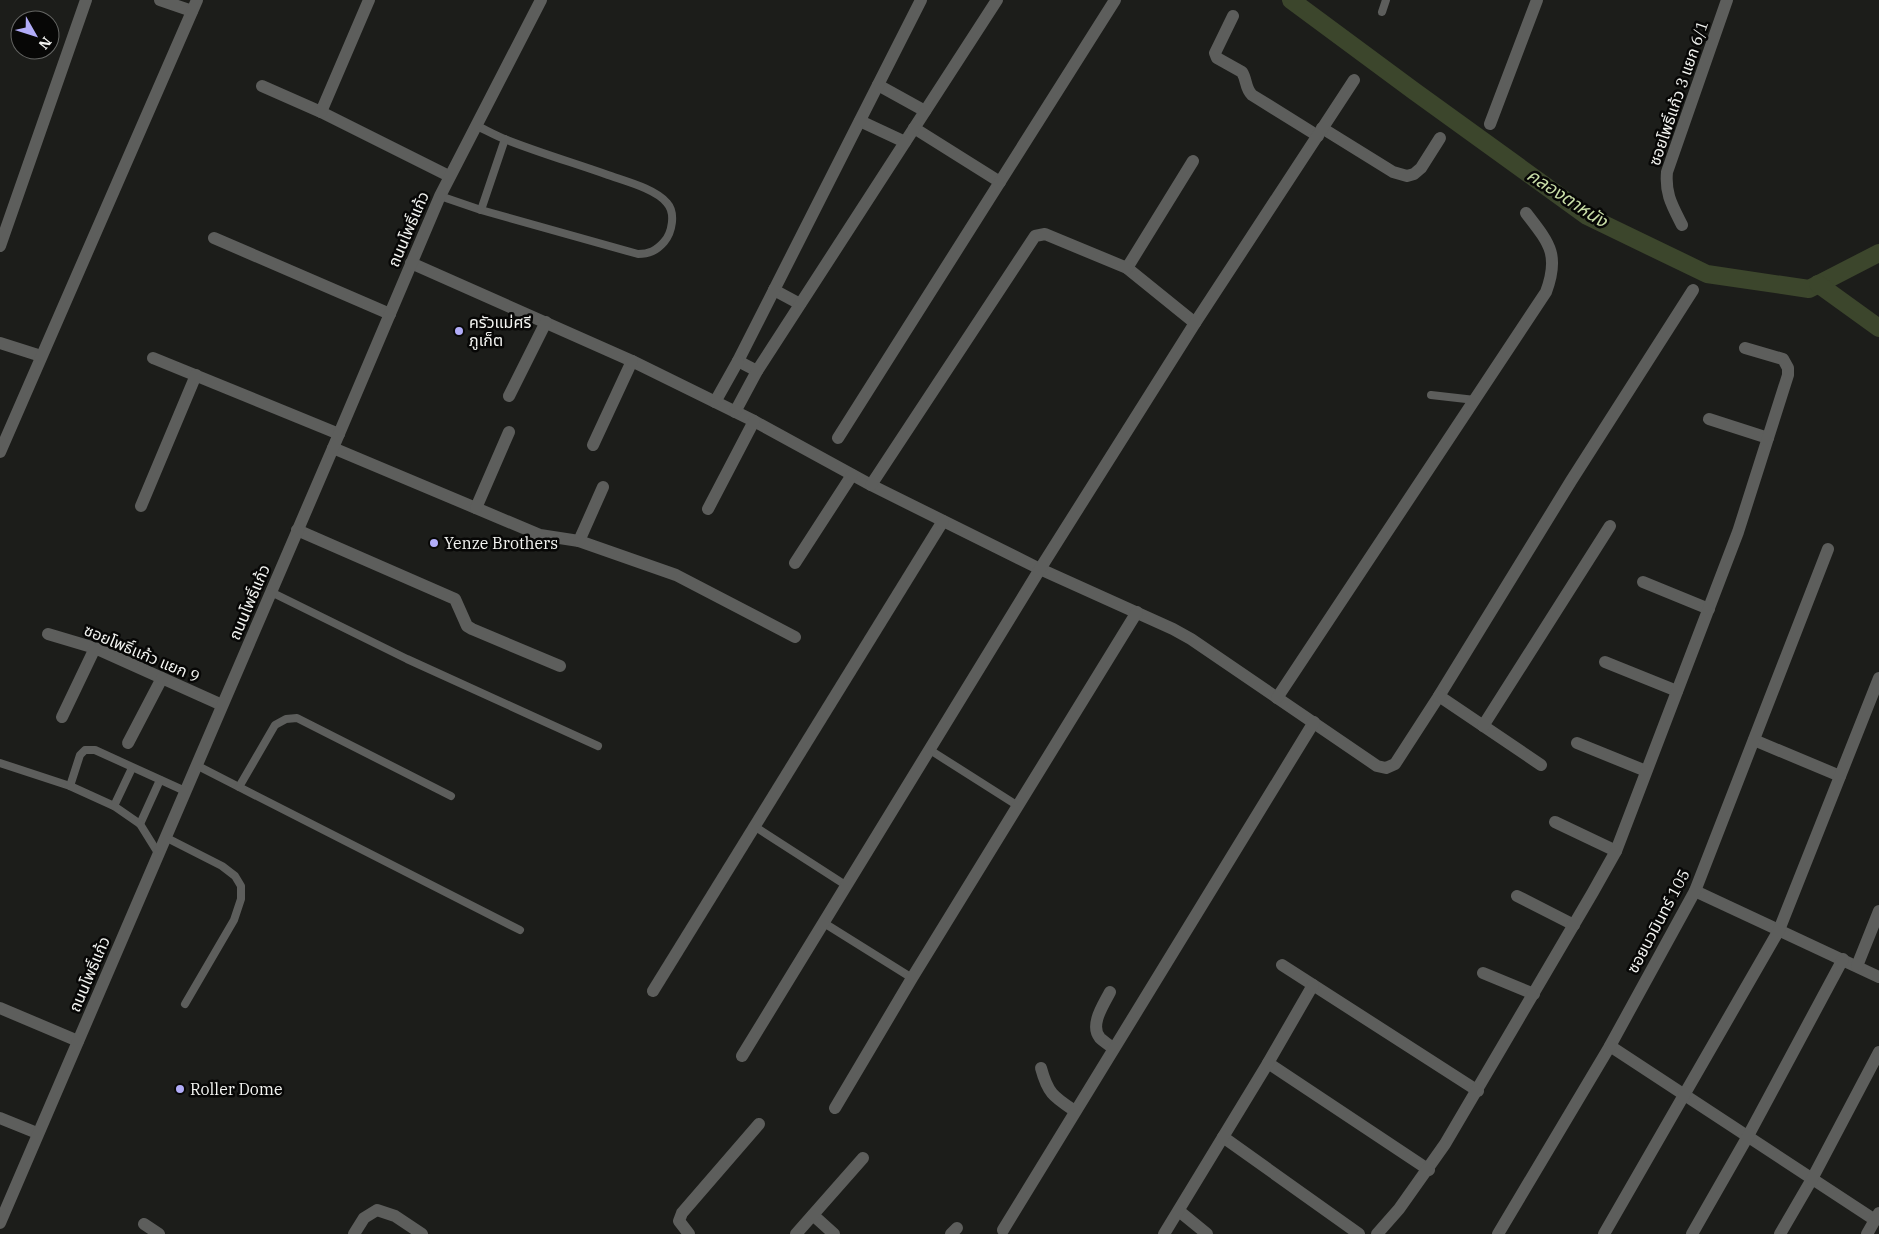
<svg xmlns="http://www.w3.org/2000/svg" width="1879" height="1234" font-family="'IBM Plex Serif','Noto Sans Thai',serif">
<rect width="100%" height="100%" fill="#1c1d1a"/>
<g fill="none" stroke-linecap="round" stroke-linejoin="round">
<!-- canal -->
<g stroke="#3c462c" stroke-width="18">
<polyline points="1291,0 1414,91 1587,216 1707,274 1809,289 1879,253"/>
<polyline points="1818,284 1879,328"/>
</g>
<!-- service -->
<g stroke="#5d5e5c" stroke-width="8">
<polyline points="1382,12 1386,0"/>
<path d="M440,196L481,210L638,254C649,254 656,251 664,242C672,233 676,213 667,203C656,189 625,181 608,175C574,163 540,153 507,140C496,136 486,130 475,125"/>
<polyline points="481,210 505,139"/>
<polyline points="1431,395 1475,400"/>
<polyline points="271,592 407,659 598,746"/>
<polyline points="930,750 1018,806"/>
<polyline points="0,763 70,786"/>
<polyline points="196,765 239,787"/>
<polyline points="451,796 297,718 286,719 275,725 239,787 520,930"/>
<polyline points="114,806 132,768"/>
<polyline points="140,824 160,780"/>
<polyline points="754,826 847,886"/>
<polyline points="165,837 222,866 235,876 241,886 241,899 234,920 185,1004"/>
<polyline points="158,853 140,824 114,806 70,786 80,755 85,750 95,750 185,791"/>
<polyline points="824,923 912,978"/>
</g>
<!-- minor -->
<g stroke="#5d5e5c" stroke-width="12">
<polyline points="160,0 192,11"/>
<path d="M1233,16L1215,53L1217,58L1242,72C1247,80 1245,88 1252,95L1318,136"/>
<polyline points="878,85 925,111"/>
<polyline points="262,86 321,112 449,176"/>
<polyline points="321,112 369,0"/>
<polyline points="860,121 905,142"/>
<polyline points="1490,124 1537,0"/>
<polyline points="914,128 1000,182"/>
<polyline points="1322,128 1393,172 1407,176 1414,174 1421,168 1440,138"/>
<path d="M1682,225C1672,205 1665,194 1667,172L1727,0"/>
<polyline points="214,238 390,314"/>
<polyline points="0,246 86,0"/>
<polyline points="411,263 632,361 754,421 871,485 1040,569 1173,629 1191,639 1377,766 1386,768 1395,764 1439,696 1571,481 1693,290"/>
<polyline points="1127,268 1195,323"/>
<polyline points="774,290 800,304"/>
<polyline points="0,343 41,356"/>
<polyline points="153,358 339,434"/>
<polyline points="757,371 738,361 921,0"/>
<polyline points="509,396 546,322"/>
<polyline points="715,402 738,361"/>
<polyline points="735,412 757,371 997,0"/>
<polyline points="1709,419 1768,438"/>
<polyline points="838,438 1115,0"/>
<polyline points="593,445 632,361"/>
<polyline points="333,448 540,535 579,541 676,575 795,637"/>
<polyline points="0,452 197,0"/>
<polyline points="871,485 1035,236 1045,234 1127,268 1193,161"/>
<polyline points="141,506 196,375"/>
<polyline points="476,508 509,432"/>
<polyline points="708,509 754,421"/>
<polyline points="297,530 455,599 467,626 472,629 560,666"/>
<polyline points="579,541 603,487"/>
<polyline points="795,563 852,475"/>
<polyline points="1643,582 1709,609"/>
<polyline points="48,634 95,648 222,705"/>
<polyline points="1605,662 1677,691"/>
<polyline points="1439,696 1541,765"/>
<path d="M1277,698L1546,292C1560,254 1549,243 1526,213"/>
<polyline points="62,717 95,648"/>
<polyline points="1483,726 1610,526"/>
<polyline points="1754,740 1840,776"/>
<polyline points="128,743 162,678"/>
<polyline points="1577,743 1646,771"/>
<polyline points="1555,822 1616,851"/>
<polyline points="1695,891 1879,977"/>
<polyline points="1517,896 1574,925"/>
<polyline points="1282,965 1478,1091"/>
<polyline points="1857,966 1879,911"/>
<polyline points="1483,973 1534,994"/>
<polyline points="653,991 943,521"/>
<path d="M1110,992C1104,1004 1089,1025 1100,1038C1103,1041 1109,1045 1113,1048"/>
<polyline points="0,1008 78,1041"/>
<polyline points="1610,1046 1875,1220"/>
<polyline points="742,1056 1040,569 1195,323 1354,80"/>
<polyline points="1268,1063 1429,1170"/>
<path d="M1041,1068C1048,1094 1054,1097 1075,1111"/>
<polyline points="835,1108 912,978 1137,612"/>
<polyline points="0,1118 37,1133"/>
<polyline points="1223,1137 1359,1234"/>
<polyline points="1179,1211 1207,1234"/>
<polyline points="813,1215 834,1234"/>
<polyline points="144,1224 159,1234"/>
<polyline points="1003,1230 1314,722"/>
<polyline points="354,1234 364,1218 377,1210 395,1216 422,1234"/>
<polyline points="689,1234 679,1221 682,1213 759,1124"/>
<polyline points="796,1234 863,1158"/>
<polyline points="951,1234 957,1228"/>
<polyline points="1164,1234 1268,1063 1313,985"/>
<polyline points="1377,1234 1399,1209 1445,1144 1593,892 1616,851 1738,532 1788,375 1788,368 1783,359 1745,348"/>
<polyline points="1498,1234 1610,1046 1695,891 1828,549"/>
<polyline points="1604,1234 1779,930 1879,678"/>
<polyline points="1692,1234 1748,1136 1843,959"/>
<polyline points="1780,1234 1812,1179 1879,1052"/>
<polyline points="1867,1234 1879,1213"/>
</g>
<!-- tertiary -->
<polyline stroke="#5d5e5c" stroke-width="12" points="0,1223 333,448 440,196 541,0"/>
</g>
<!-- markers -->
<g fill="#b2adf9" stroke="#070706" stroke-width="2">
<circle cx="459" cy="331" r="5"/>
<circle cx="434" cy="543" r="5"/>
<circle cx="180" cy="1089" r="5"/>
</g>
<g text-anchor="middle" stroke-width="5" stroke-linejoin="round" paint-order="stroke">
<!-- street labels -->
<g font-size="16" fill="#f3f4f1" stroke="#070706">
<text transform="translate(1678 93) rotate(-71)" y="6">ซอยโพธิ์แก้ว 3 แยก 6/1</text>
<text transform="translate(408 229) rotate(-67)" y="6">ถนนโพธิ์แก้ว</text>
<text transform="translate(249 602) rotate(-67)" y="6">ถนนโพธิ์แก้ว</text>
<text transform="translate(142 653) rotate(23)" y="6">ซอยโพธิ์เเก้ว แยก 9</text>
<text transform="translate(1658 921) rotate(-62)" y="6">ซอยนวมินทร์ 105</text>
<text transform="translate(89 974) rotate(-67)" y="6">ถนนโพธิ์แก้ว</text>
</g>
<!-- poi labels -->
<g font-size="16" fill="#f3f4f1" stroke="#070706" text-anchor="start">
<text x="469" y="328">ครัวแม่ศรี<tspan x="469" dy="18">ภูเก็ต</tspan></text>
<text x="444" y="549">Yenze Brothers</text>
<text x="190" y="1095">Roller Dome</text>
</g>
<!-- water labels -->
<g font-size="18" font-style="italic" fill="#c8dda7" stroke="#070706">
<text transform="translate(1567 198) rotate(33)" y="6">คลองตาหนัง</text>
</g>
</g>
<!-- north arrow -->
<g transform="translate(35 35) rotate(129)"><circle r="24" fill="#070706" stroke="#656664"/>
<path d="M0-4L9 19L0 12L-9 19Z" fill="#b2adf9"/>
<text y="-8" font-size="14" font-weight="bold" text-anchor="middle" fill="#f3f4f1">N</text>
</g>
</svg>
